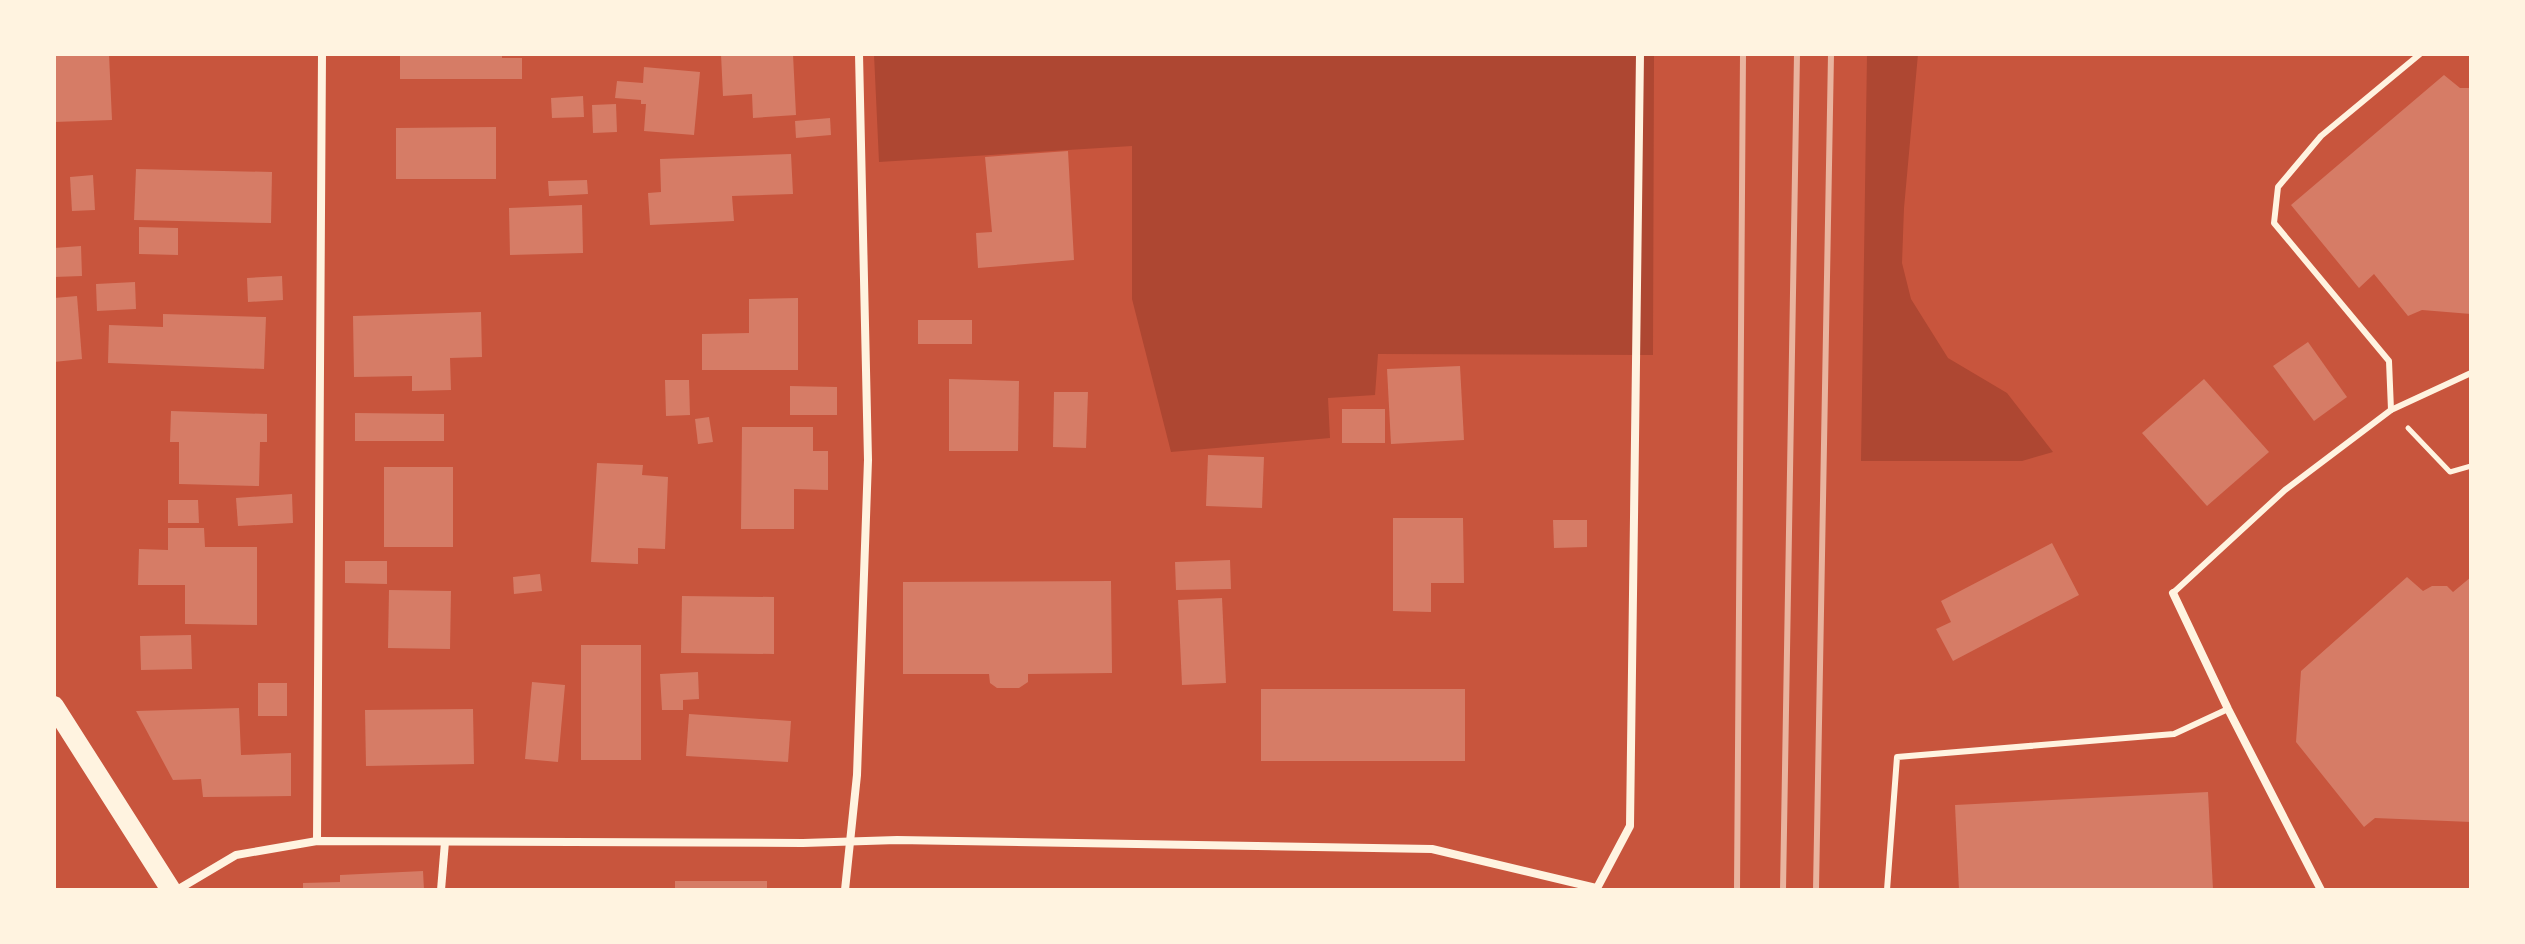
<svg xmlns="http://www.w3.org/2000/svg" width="2525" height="944" font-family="'IBM Plex Sans',sans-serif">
<rect width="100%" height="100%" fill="#c8553d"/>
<!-- green -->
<g fill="#ae4732">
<polygon points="874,54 1654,54 1653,355 1378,354 1375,395 1328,398 1330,438 1171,452 1132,299 1132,146 879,162"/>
<polygon points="1867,54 1918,54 1904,208 1902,263 1911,299 1948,358 2007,393 2053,452 2022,461 1861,461"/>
</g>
<!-- building -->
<g fill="#d67c66">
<polygon points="54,54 109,54 112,120 54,122"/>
<polygon points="400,54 502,54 502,58 522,58 522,79 400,79"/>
<polygon points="721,54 793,54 796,115 753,118 752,94 723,96"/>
<polygon points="644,67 700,72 694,135 644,131 646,104 641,104 641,100 615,98 617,81 643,83"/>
<polygon points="2444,75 2460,88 2471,88 2471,314 2422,310 2408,316 2374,274 2359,288 2291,205"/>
<polygon points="583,96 584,117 552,118 551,98"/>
<polygon points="616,104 617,132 593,133 592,105"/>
<polygon points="830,118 831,135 796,138 795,121"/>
<polygon points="496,127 496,179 396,179 396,128"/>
<polygon points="1068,151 1074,260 978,268 976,233 992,232 985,157"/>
<polygon points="791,154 793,194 732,196 734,221 650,225 648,193 661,192 660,159"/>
<polygon points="136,169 272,172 271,223 134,220"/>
<polygon points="93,175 95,210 72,211 70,177"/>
<polygon points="587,180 588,194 549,196 548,181"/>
<polygon points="582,205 583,253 510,255 509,208"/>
<polygon points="139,227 178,228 178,255 139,254"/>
<polygon points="81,246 82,276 54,277 54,248"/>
<polygon points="282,276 283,300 248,302 247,278"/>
<polygon points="135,282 136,309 97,311 96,284"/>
<polygon points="77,296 82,359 54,362 54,298"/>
<polygon points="798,298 798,370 702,370 702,334 749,333 749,299"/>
<polygon points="481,312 482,357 450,358 451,390 412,391 412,376 354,377 353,316"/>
<polygon points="163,314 266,317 264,369 108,363 109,325 163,327"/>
<rect x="918" y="320" width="54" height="24"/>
<polygon points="2308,342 2347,397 2314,421 2273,366"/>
<polygon points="1460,366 1464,440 1391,444 1387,369"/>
<polygon points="949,379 1019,381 1018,451 949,451"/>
<polygon points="2204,379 2269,452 2207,506 2142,433"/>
<polygon points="665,380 689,380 690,415 666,416"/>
<polygon points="790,386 837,387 837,415 790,415"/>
<polygon points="1054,392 1088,392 1086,448 1053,447"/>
<rect x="1342" y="409" width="43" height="34"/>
<polygon points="171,411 267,414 267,442 260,442 259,486 179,484 179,442 170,442"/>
<polygon points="355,413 444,414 444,441 355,441"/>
<polygon points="709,417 713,442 698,444 695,419"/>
<polygon points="742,427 813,427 813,451 828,451 828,490 794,489 794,529 741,529"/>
<polygon points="1208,455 1264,457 1262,508 1206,506"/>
<polygon points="597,463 643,465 642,475 668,477 665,549 638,548 638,564 591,562"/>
<rect x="384" y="467" width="69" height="80"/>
<polygon points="292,494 293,523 238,526 236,498"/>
<polygon points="168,500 198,500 199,523 168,523"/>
<polygon points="1393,518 1463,518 1464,583 1431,583 1431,612 1393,611"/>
<polygon points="1553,520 1587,520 1587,547 1554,548"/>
<polygon points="168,528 204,528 205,547 257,547 257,625 185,624 185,585 138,585 139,549 168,550"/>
<polygon points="2052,543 2079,595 1953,661 1936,629 1951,622 1941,601"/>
<polygon points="1230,560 1231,589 1176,590 1175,562"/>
<polygon points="345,561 387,561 387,584 345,583"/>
<polygon points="540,574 542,591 514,594 513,577"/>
<polygon points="2407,577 2423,591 2432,586 2447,586 2453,592 2471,577 2471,822 2375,818 2364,827 2296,742 2301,671"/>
<polygon points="1111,581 1112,673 1028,674 1028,682 1019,688 997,688 990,683 989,674 903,674 903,582"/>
<polygon points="389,590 451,591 450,649 388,648"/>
<polygon points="682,596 774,597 774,654 681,653"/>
<polygon points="1222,598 1226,683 1182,685 1178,600"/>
<polygon points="191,635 192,669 141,670 140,636"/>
<rect x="581" y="645" width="60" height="115"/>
<polygon points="698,672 699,699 683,700 683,710 662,710 660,674"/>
<polygon points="532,682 565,685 558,762 525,759"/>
<rect x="258" y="683" width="29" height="33"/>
<rect x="1261" y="689" width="204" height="72"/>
<polygon points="239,708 241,755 291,753 291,796 203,797 201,779 173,780 136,711"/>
<polygon points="473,709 474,764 366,766 365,710"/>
<polygon points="689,714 791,721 788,762 686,756"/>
<polygon points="2208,792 2213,890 1959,890 1955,805"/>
<polygon points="423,871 424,890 303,890 303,883 340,882 340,875"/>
<rect x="675" y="881" width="92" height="9"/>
</g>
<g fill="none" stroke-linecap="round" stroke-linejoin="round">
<!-- path -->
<polyline stroke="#fff3e0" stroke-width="5" points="2408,428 2450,472 2471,466"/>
<!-- service -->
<g stroke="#fff3e0" stroke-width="6">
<polyline points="2391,410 2389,361 2274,223 2278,187 2321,136 2420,54"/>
<polyline points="2173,593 2285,490 2391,410 2471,373"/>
<polyline points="1887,890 1897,757 2174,734 2228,709"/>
</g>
<!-- minor -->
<g stroke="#fff3e0" stroke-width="8">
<polyline points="2173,593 2228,709 2321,890"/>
<polyline points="317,841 322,54"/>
<polyline points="177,890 236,855 317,841 803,843 897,840 1432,849 1596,888"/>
<polyline points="441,890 445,842"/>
<polyline points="845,890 857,775 868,460 859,54"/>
<polyline points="1596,890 1630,826 1640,54"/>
</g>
<!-- primary -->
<polyline stroke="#fff3e0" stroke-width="20" points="54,706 171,890"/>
<!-- rail -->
<g stroke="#e9b49f" stroke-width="6">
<polyline points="1737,890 1743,54"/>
<polyline points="1783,890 1797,54"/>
<polyline points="1816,890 1831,54"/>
</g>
</g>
<!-- border -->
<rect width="2525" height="944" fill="none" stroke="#fff3e0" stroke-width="112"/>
</svg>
